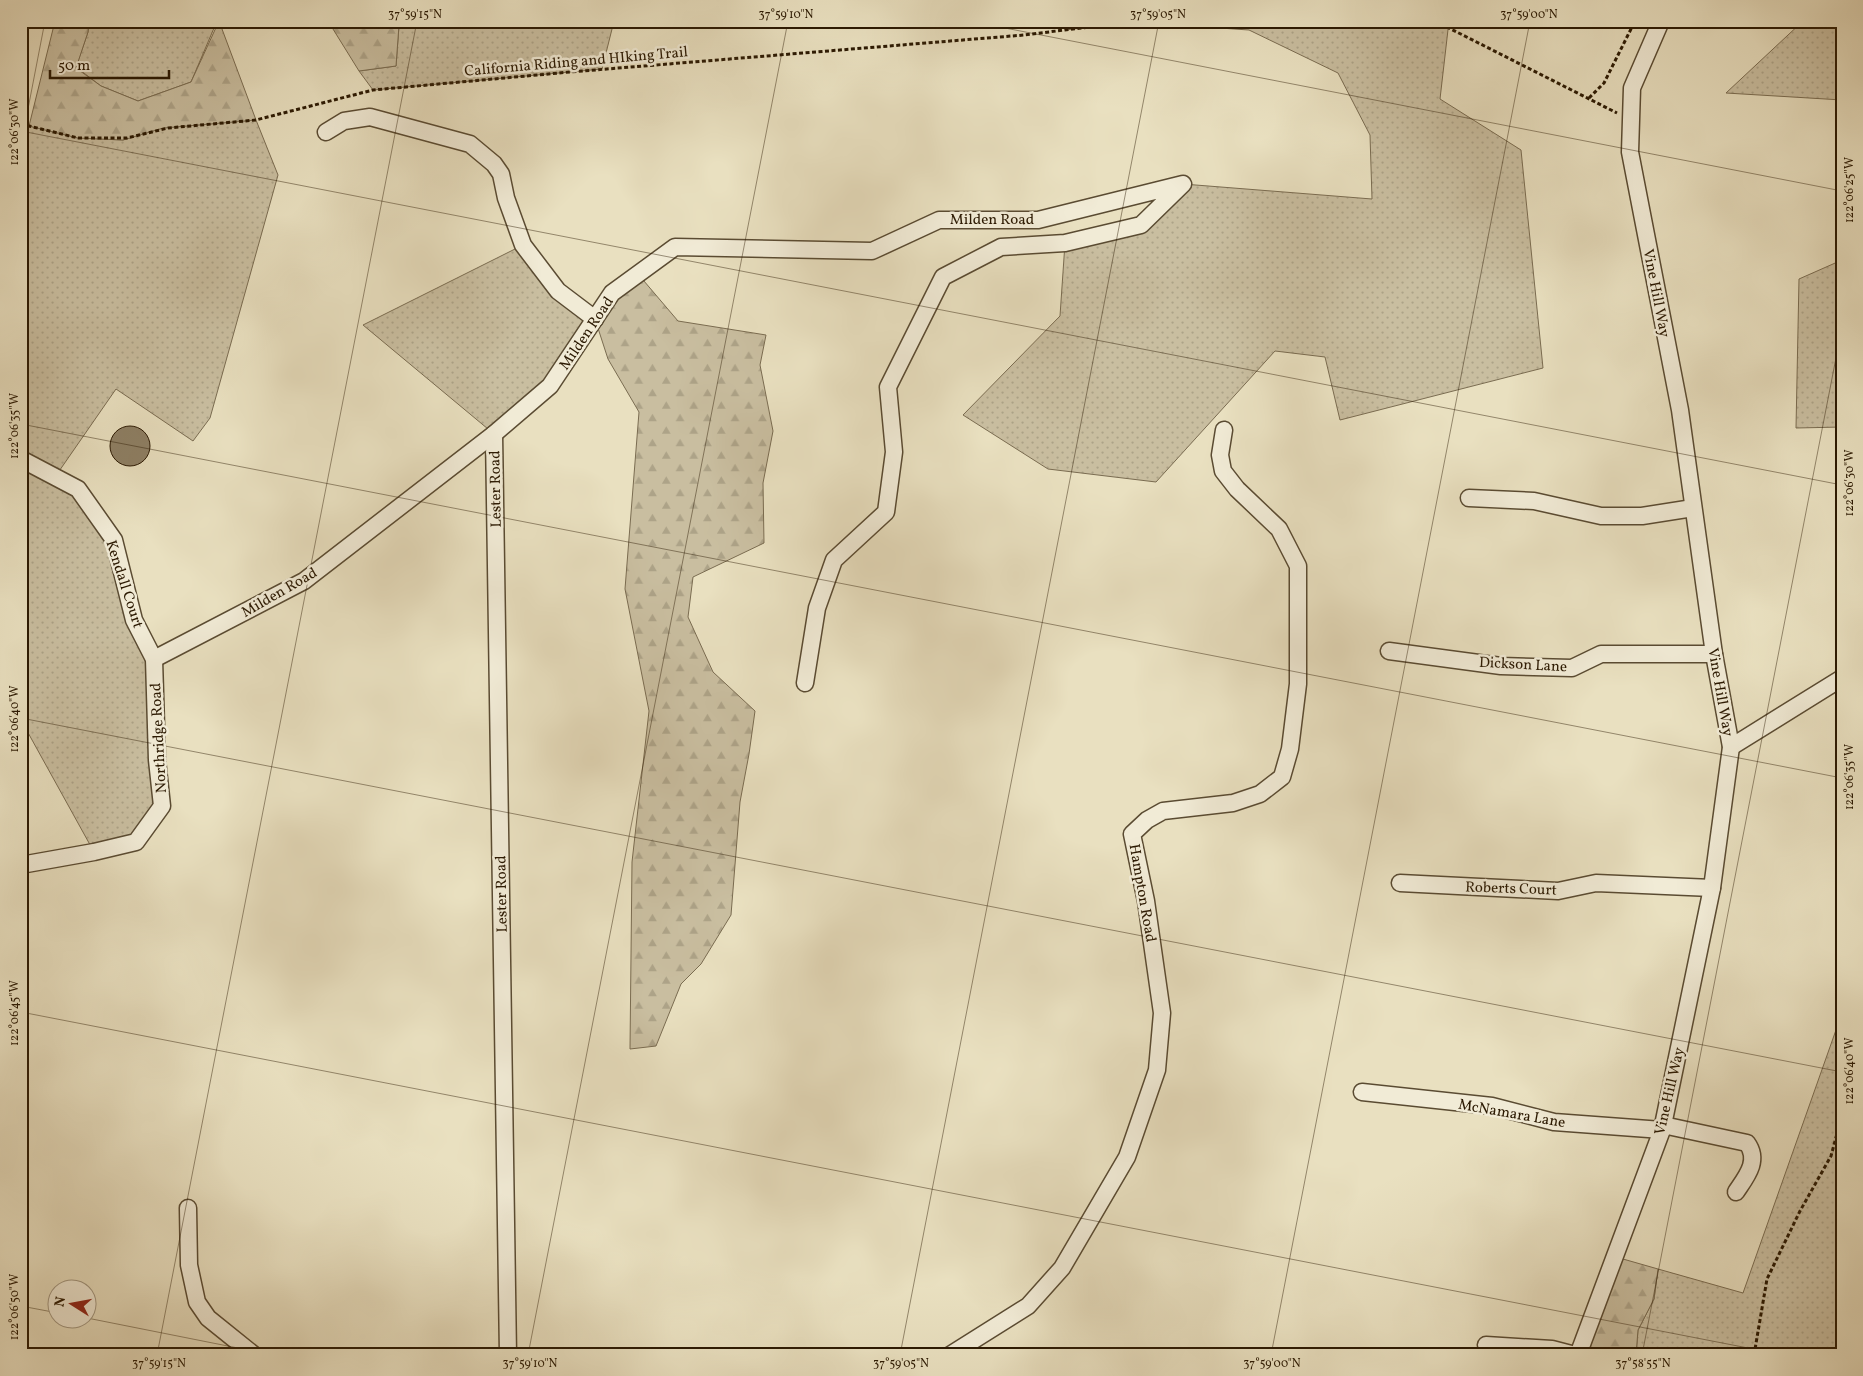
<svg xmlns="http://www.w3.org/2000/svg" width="1863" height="1376" font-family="Vollkorn,serif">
<defs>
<pattern id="grass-dots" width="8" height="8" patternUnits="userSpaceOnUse" patternTransform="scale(1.25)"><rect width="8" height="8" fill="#c9bea0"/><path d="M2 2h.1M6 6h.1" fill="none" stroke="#ada388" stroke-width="1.8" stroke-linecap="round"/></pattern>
<pattern id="forest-firs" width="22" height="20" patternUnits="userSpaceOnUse" patternTransform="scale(1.25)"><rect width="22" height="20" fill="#c9bea0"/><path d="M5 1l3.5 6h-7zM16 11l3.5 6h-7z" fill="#ada388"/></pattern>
</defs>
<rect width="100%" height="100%" fill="#e9e0c0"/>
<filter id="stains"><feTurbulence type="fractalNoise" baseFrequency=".004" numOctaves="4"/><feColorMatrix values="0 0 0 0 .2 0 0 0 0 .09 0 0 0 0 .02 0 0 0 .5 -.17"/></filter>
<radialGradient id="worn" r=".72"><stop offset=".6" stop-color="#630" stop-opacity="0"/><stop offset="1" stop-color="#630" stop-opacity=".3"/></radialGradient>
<!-- grass -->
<g fill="url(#grass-dots)" stroke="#7a6c51">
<polygon points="89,21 115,21 119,24 128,21 217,21 191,82 138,101 101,86 76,67 88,32"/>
<polygon points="397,21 614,21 602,69 373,90 359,71 396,66 399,26"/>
<polygon points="1068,21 1449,21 1440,99 1521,150 1543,368 1340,420 1325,357 1275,351 1156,482 1048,469 963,415 1060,316 1065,243 1141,225 1183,184 1372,199 1370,135 1338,73 1249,30 1132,22 1065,30"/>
<polygon points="1803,21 1842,21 1842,100 1726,93"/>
<polygon points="256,120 278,175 210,418 193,441 116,389 55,477 78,489 114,540 154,659 162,806 136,842 94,852 21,720 21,127 29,126 78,138 123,140 163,128"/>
<polygon points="523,245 595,319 550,386 494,434 363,325"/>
<polygon points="1842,260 1842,427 1796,428 1799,279"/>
<polygon points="1842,1013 1842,1355 1636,1355 1638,1330 1654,1299 1658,1269 1743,1293"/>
</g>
<!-- forest -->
<g fill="url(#forest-firs)" stroke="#7a6c51">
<polygon points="55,21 89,21 88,32 76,68 101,86 138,101 191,82 219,21 256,120 163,128 123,140 78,138 29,126"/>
<polygon points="328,21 397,21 399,25 396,66 359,71"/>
<polygon points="638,274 678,321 766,335 760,365 773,431 763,483 764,543 693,577 688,617 713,672 755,711 749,754 740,802 731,915 701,964 681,984 656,1046 630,1049 632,862 649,711 625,589 639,412 608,359 595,319"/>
<polygon points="1616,1257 1658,1269 1654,1299 1638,1330 1636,1355 1578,1355"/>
</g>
<!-- building -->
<circle fill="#8e8065" stroke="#2b1902" cx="130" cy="446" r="20"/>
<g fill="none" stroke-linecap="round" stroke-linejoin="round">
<!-- minor casing -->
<g stroke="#5a4b32" stroke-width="19">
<g id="minor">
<polyline points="326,132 344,121 370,117 470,144 494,164 501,174 506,198 523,245 558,291 595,319"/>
<polyline points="494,434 508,1355"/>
<polyline points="21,459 78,489 114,540 134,620 154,659 157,760 162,806 136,842 94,852 21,865"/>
<polyline points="1469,498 1534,501 1601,516 1642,516 1693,508"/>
<polyline points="1389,651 1501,666 1572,668 1601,654 1714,654"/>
<polyline points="154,659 304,581 494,434 550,386 612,293 675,247 872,251 939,220 1038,220 1183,184 1141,225 1065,243 1001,247 943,277 888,387 894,452 886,512 834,560 817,608 805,683"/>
<polyline points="1731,747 1842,678"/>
<polyline points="1400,883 1558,891 1596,883 1712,888"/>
<polyline points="1362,1092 1492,1106 1554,1122 1662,1130"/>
<path d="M1663,1125L1747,1143C1760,1161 1746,1177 1736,1192"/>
<polyline points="188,1208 189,1265 197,1302 208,1318 254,1355"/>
<polyline points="1486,1345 1552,1349 1575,1355"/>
<polyline points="950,1355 1028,1306 1062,1268 1127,1157 1157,1070 1162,1013 1146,901 1132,834 1147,820 1163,811 1233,803 1260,794 1282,777 1290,749 1298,684 1298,566 1279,529 1237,489 1223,471 1220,455 1224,430"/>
<polyline points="1578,1355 1662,1130 1712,888 1731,747 1714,654 1680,410 1630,152 1632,88 1661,21"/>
</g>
</g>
<!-- path -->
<g stroke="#2b1902" stroke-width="3" stroke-dasharray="4 2.5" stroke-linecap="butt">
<polyline points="1435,21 1617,113"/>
<polyline points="1589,98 1604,83 1635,21"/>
<polyline points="21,127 29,126 78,138 127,138 168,128 256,120 373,90 570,72 1024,35 1138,21"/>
<polyline points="1754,1355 1767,1279 1800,1211 1831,1156 1842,1115"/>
</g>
<!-- minor -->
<use href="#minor" stroke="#f1ebd6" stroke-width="16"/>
</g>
<!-- ticks -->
<path fill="none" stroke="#2b1902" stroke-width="1" stroke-opacity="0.45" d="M969,21L1842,191M21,131L1842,485M21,145L45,21M21,424L1842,778M21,718L1842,1072M21,1012L1784,1355M21,1306L58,1313M87,1318L273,1355M157,1355L417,21M528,1355L788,21M900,1355L1159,21M1271,1355L1530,21M1642,1355L1842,327"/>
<g text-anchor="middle" stroke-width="5" stroke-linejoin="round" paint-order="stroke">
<!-- street labels -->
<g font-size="15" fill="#2b1902" stroke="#f1ebd6">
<text transform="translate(576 61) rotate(-5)" y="5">California Riding and HIking Trail</text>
<text x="992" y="224">Milden Road</text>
<text transform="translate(1657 293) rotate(79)" y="5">Vine Hill Way</text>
<text transform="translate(586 333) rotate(-56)" y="5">Milden Road</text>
<text transform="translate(495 489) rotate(-91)" y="5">Lester Road</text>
<text transform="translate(125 584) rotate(72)" y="5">Kendall Court</text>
<text transform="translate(279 592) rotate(-30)" y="5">Milden Road</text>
<text transform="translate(1523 664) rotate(3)" y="5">Dickson Lane</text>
<text transform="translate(1721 692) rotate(80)" y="5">Vine Hill Way</text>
<text transform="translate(158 738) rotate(-93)" y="5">Northridge Road</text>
<text transform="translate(1511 888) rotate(2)" y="5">Roberts Court</text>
<text transform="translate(1143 893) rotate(80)" y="5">Hampton Road</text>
<text transform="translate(501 894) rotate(-91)" y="5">Lester Road</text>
<text transform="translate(1669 1091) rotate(-77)" y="5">Vine Hill Way</text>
<text transform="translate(1512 1113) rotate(10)" y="5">McNamara Lane</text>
</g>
</g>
<!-- margin -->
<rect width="1863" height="1376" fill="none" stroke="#e9e0c0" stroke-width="55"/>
<!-- north arrow -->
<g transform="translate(72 1304) rotate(281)"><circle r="24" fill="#f1ebd6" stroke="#a29781"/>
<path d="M0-4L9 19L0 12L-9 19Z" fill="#8f2418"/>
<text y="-8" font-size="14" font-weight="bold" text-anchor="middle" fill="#2b1902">N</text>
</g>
<!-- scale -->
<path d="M50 70v8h119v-8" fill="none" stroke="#2b1902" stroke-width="2.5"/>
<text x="58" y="70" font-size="15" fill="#2b1902" stroke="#f1ebd6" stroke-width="4" paint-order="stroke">50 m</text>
<rect x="28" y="28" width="1808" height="1320" fill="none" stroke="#2b1902" stroke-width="2"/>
<g font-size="12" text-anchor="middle" fill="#2b1902">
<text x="415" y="18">37°59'15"N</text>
<text x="786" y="18">37°59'10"N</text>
<text x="1158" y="18">37°59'05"N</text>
<text x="1529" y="18">37°59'00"N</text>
<text transform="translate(14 132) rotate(-90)" y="4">122°06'30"W</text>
<text transform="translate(1849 190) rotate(-90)" y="4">122°06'25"W</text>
<text transform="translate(14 426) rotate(-90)" y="4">122°06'35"W</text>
<text transform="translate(1849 483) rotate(-90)" y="4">122°06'30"W</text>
<text transform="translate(14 719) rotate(-90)" y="4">122°06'40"W</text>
<text transform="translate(1849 777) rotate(-90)" y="4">122°06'35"W</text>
<text transform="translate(14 1013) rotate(-90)" y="4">122°06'45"W</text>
<text transform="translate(1849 1071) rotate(-90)" y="4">122°06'40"W</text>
<text transform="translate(14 1307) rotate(-90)" y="4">122°06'50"W</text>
<text x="159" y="1367">37°59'15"N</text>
<text x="530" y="1367">37°59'10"N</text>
<text x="901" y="1367">37°59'05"N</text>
<text x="1272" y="1367">37°59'00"N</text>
<text x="1643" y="1367">37°58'55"N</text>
</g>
<rect width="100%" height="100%" filter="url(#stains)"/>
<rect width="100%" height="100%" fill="url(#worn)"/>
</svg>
